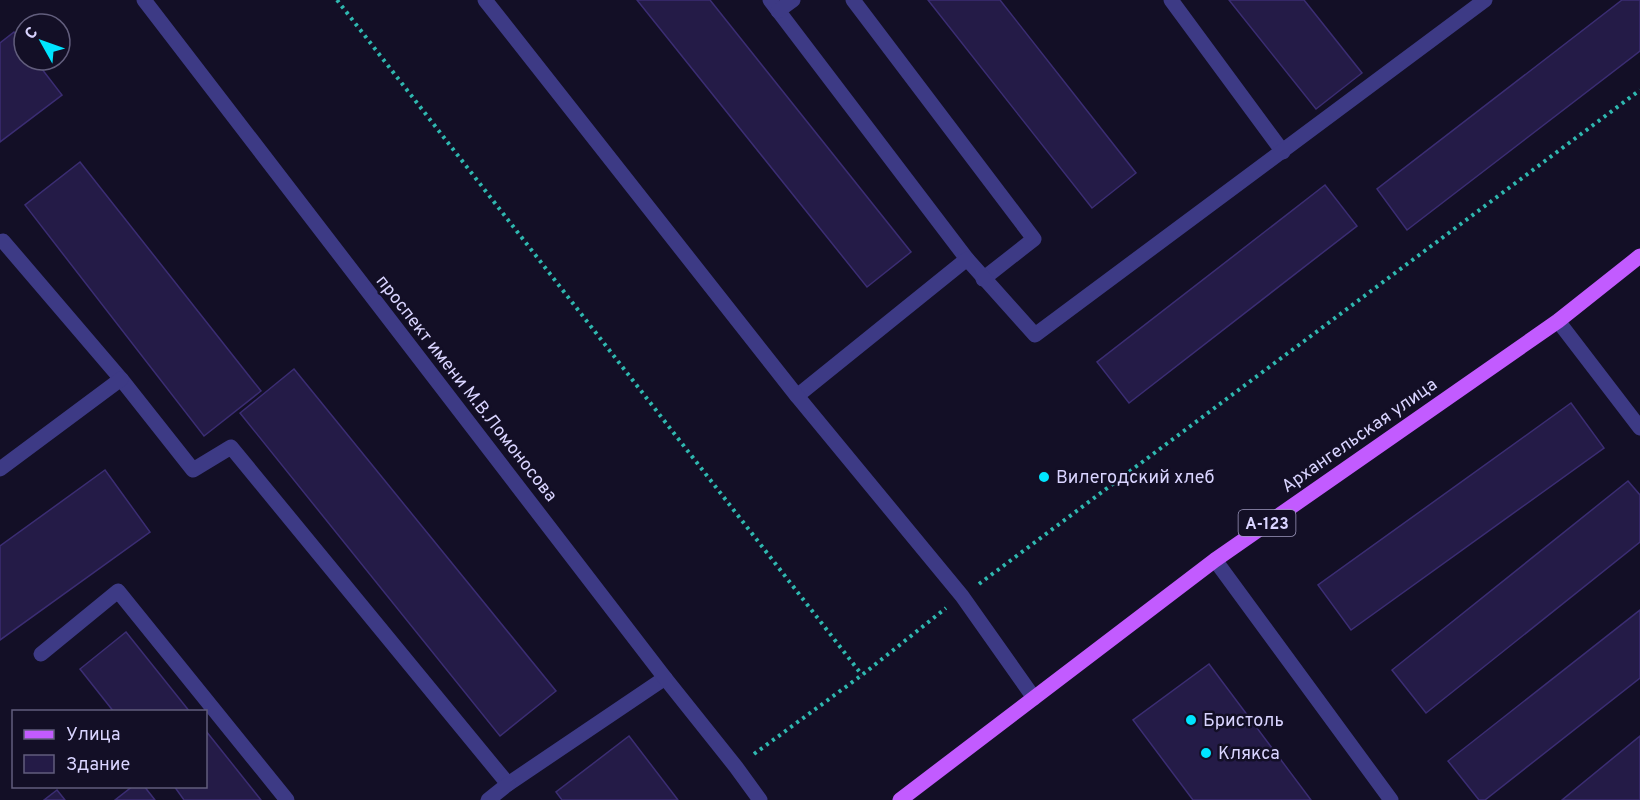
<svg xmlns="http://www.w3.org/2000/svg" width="1640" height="800" font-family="Overpass,sans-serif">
<rect width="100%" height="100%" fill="#130f26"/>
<!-- building -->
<g fill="#241b47" stroke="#3b2d73" stroke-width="1.5">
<polygon points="637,0 710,0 911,252 867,287"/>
<polygon points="928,0 1000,0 1136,173 1092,208"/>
<polygon points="1229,0 1304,0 1362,73 1316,109"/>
<polygon points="1622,0 1640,0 1640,51 1407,230 1377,189"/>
<polygon points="14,32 24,45 24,60 35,60 62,95 0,142 0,43"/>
<polygon points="80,162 261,391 204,436 25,205"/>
<polygon points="1325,185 1357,226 1129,403 1097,362"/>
<polygon points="294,369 556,691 500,736 240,413"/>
<polygon points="1571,403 1604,448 1351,630 1318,585"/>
<polygon points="105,470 150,532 0,640 0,546"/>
<polygon points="1628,481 1640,495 1640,542 1426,713 1392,670"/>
<polygon points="1640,610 1640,678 1485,800 1479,800 1448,761"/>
<polygon points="126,632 190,712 114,712 80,669"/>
<polygon points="1209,664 1311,800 1193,800 1133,720"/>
<polygon points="206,731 261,800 184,800 174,786 206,786"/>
<polygon points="629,736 678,800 562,800 556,792"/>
<polygon points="1640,736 1640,800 1562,800"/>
<polygon points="133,786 144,786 155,800 115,800"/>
<polygon points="57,790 65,800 44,800"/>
</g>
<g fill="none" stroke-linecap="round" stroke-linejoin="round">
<!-- path -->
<g stroke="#2fb8b0" stroke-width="4" stroke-dasharray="3 4.5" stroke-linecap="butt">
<polyline points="337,0 862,675"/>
<polyline points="979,584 1640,90"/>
<polyline points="754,754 862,675 946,608"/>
</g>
<!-- lane -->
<g stroke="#3d3a85" stroke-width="15">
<polyline points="770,0 967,259"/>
<polyline points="853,0 1034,239 983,279"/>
<polyline points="1171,0 1283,152"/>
<polyline points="778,11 793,0"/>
<polyline points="3,241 121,379 193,470 231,447 508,784 665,678"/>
<polyline points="1558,321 1640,428"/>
<polyline points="797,396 967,259 1035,335 1485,0"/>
<polyline points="0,469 121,379"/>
<polyline points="1215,560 1391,800"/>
<polyline points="41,654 118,591 287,800"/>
<polyline points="488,800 508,784"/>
</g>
<!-- street -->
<g stroke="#3d3a85" stroke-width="15">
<polyline points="144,0 665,678 736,767 760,800"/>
<polyline points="485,0 797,396 962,596 1034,698"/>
</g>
<!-- primary -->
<polyline stroke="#c25bff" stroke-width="15" points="900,800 1215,560 1558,321 1640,256"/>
</g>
<!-- markers -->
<g fill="#00e5ff" stroke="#130f26" stroke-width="2">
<circle cx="1044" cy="477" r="6"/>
<circle cx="1191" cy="720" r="6"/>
<circle cx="1206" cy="753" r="6"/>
</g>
<g text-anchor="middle" stroke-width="5" stroke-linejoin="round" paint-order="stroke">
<!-- shield labels -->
<rect fill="#130f26" stroke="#9e99be" stroke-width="1.5" x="1238.5" y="510" width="57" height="26" rx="4.5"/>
<g font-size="16" font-weight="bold" fill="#d9d4ff">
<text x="1267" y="529">А-123</text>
</g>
<!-- street labels -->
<g font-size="18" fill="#d9d4ff" stroke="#130f26">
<text transform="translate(467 388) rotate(52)" y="6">проспект имени М.В.Ломоносова</text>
<text transform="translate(1359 435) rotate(-35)" y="6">Архангельская улица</text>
</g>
<!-- poi labels -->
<g font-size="18" fill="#d9d4ff" stroke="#130f26" text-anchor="start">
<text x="1056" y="483">Вилегодский хлеб</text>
<text x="1203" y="726">Бристоль</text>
<text x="1218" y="759">Клякса</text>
</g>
</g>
<!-- legend -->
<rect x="12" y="710" width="195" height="78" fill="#130f26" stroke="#625e7d" stroke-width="1.5"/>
<rect x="24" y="730" width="30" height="9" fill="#c25bff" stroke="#625e7d" stroke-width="1.5"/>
<text x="66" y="740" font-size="18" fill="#d9d4ff">Улица</text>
<rect x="24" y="755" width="30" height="18" fill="#241b47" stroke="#625e7d" stroke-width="1.5"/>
<text x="66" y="770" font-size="18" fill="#d9d4ff">Здание</text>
<!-- north arrow -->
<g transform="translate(42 42) rotate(310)"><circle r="28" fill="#130f26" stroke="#625e7d" stroke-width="1.5"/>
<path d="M0-4.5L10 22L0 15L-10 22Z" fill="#00e5ff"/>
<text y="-9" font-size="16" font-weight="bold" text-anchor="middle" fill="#d9d4ff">С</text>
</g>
</svg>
